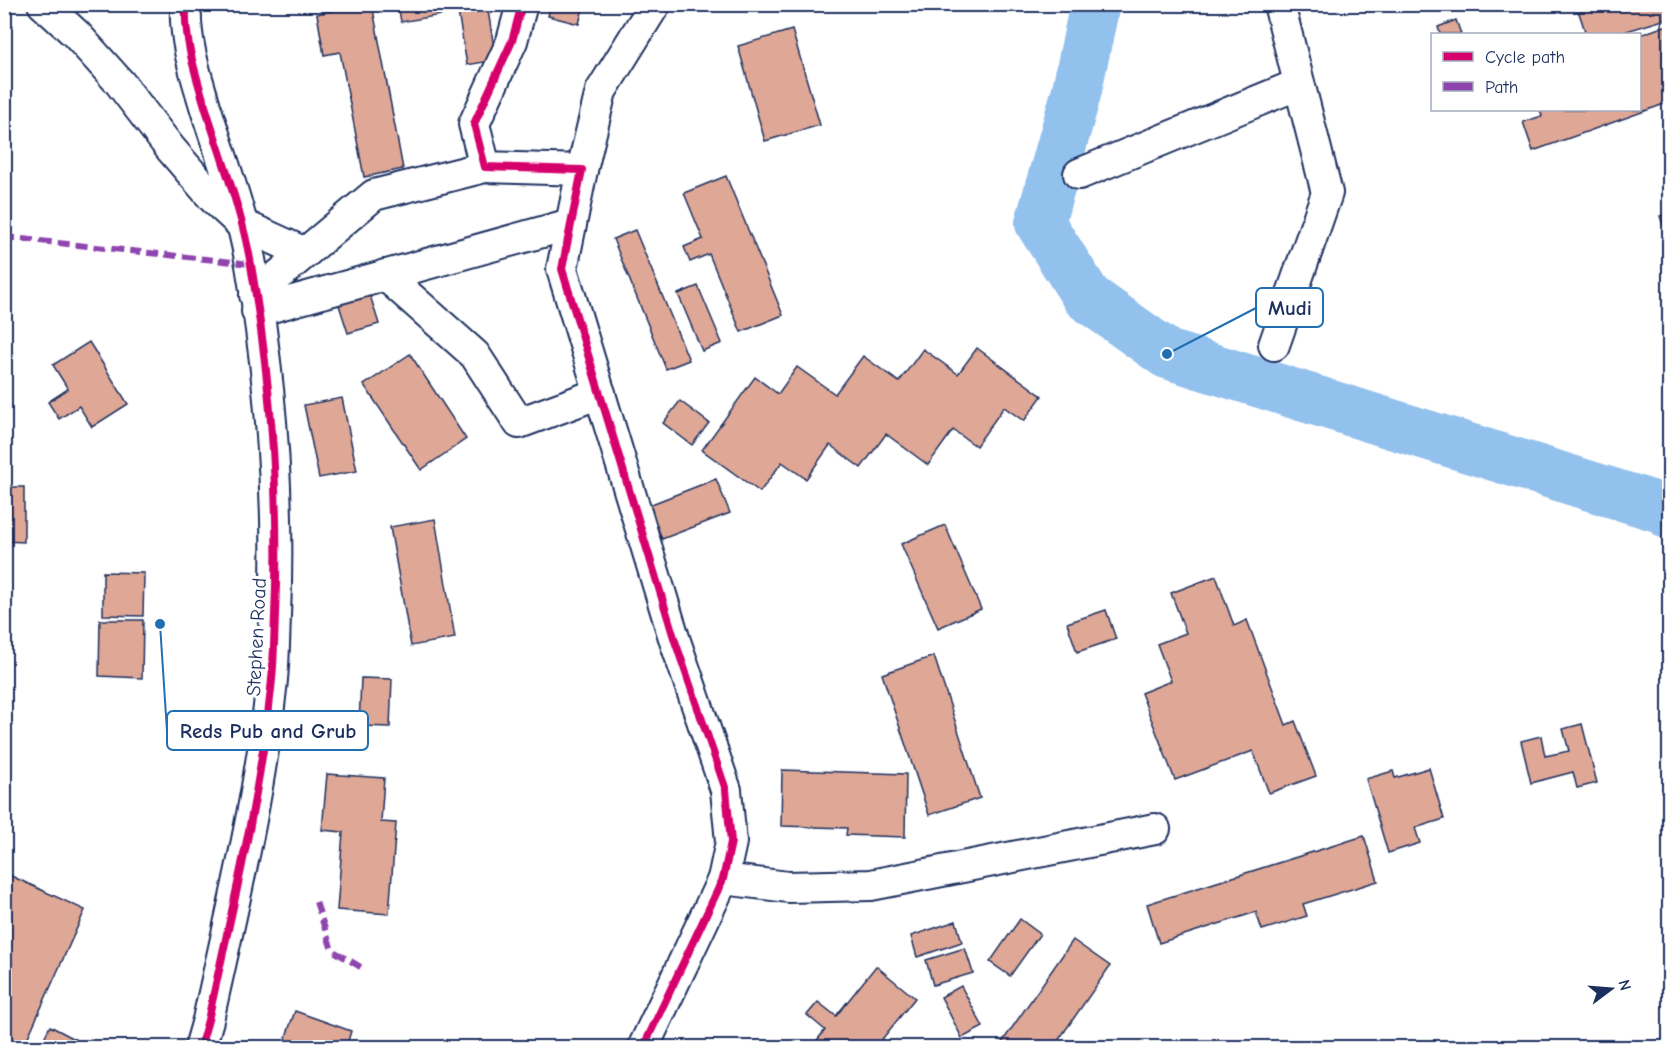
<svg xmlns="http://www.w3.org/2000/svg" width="1674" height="1052" font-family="'Comic Neue',sans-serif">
<rect width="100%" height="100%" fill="#fff"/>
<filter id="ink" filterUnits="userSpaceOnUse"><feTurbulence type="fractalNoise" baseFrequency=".0167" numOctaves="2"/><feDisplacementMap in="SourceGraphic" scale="12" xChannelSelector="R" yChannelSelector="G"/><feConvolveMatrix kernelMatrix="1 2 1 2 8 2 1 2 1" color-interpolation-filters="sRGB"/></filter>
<g filter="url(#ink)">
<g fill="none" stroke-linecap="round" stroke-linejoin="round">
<!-- river -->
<polyline stroke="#93c1ed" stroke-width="50" points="1095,4 1076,94 1040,223 1087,297 1167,354 1664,509 1670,515"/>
</g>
<!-- building -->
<g fill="#dea796" stroke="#1b2f5e" stroke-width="1.5">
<polygon points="365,4 372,4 403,169 364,177 340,52 324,55 317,14"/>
<polygon points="398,4 487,4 496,60 467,65 458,12 401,22"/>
<polygon points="551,4 584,4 579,24 548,16"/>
<polygon points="1576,4 1670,4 1670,18 1617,34 1586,34"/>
<polygon points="1456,20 1461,34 1440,34 1438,27"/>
<polygon points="1670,24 1670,102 1533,151 1523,122 1542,116 1540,110 1640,110 1640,35"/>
<polygon points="792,30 820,125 765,141 738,46"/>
<polygon points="726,176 783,315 741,332 709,254 690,262 684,247 703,239 684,193"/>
<polygon points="1670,213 1670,245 1660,216"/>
<polygon points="635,230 689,360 666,369 613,239"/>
<polygon points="698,286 722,343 702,351 678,294"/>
<polygon points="369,292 379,324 348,333 338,302"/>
<polygon points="89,342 128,404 92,427 79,406 59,419 48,402 68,389 53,365"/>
<polygon points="977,348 1042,396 1024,421 1004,407 976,446 953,430 928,465 886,434 861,468 830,445 806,479 782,462 760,492 702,450 755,377 778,394 797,367 835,394 863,356 899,382 923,349 958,374"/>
<polygon points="410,354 466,439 421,470 364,385"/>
<polygon points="342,398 357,471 319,478 304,405"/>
<polygon points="680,401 709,423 692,445 663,423"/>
<polygon points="716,479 730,513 662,539 649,505"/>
<polygon points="4,487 24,487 24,542 4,541"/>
<polygon points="435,519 455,638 411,646 390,527"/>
<polygon points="945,525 981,609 938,628 901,544"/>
<polygon points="103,572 144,573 143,616 103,615"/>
<polygon points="1216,576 1234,626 1247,620 1286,725 1295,721 1316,776 1269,793 1253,751 1175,780 1141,693 1171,681 1157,644 1186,633 1171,593"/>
<polygon points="1106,610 1116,639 1077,652 1067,623"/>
<polygon points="100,620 143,620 142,678 99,676"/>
<polygon points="934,656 980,798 929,815 882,674"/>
<polygon points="361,678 392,679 390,727 359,726"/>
<polygon points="1582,724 1597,783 1577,788 1573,772 1531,783 1521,741 1541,736 1545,756 1569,751 1563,729"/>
<polygon points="1429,768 1444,819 1415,828 1420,843 1388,853 1366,779 1393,771 1395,778"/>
<polygon points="782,770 906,774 905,837 846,835 847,828 781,826"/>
<polygon points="327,774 384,778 381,822 396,823 389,914 337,910 343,832 322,830"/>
<polygon points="1364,836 1378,881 1303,904 1307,916 1262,930 1256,912 1159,943 1147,904"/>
<polygon points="7,874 85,910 23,1048 4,1048 4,879"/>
<polygon points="1020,919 1040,934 1010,976 990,962"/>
<polygon points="956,921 962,942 917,957 911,936"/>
<polygon points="1073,940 1110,966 1053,1048 998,1048"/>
<polygon points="965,948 973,973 933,985 926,960"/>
<polygon points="876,966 915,998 875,1048 811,1048 825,1030 807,1015 818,1002 836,1016"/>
<polygon points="961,986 983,1027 962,1038 941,997"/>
<polygon points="295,1011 351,1031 346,1048 282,1048"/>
<polygon points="50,1026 92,1048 39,1048"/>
</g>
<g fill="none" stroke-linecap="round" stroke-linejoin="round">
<!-- street casing -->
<g stroke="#1b2f5e" stroke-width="34">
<g id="street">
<polyline points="43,4 76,34 120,83 170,148 213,198 241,224 305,253"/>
<path d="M186,4C184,40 195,72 205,106C221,158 242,211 251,265C271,381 280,499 275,616C274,641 274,665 271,689C259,801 232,910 208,1020L200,1048"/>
<polyline points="522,4 512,41 474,124 485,167 582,170 562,269 675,641 726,790 731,842 723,879 643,1048"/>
<polyline points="582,170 601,91 655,4"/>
<polyline points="1079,174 1299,84"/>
<polyline points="385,275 475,355 519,423 600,393"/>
<polyline points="255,295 374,195 485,167"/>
<polyline points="257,311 571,224"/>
<polyline points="1274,345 1327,193 1279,4"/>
<polyline points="723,879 788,887 871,885 1155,829"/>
</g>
</g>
<!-- street -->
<use href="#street" stroke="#fff" stroke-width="30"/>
<!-- quiet -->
<g stroke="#8e44ad" stroke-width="6" stroke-dasharray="12 6" stroke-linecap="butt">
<polyline points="4,237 251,264"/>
<polyline points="316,902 332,950 364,969"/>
</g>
<!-- cycleway casing -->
<g stroke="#fff" stroke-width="11">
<g id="cycleway">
<path d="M186,4C184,40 195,72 205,106C221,158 242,211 251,265C271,381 280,499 275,616C274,641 274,665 271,689C259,801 232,910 208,1020L200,1048"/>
<polyline points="522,4 512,41 474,124 485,167 582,170 562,269 675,641 726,790 731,842 723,879 643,1048"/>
</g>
</g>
<!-- cycleway -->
<use href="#cycleway" stroke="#d6006c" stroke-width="8"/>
</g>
</g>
<g text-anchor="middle" stroke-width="6" stroke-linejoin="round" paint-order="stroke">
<!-- street labels -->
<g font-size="20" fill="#1b2f5e" stroke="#fff">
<text transform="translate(256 637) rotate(-87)" y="7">Stephen Road</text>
</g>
</g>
<!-- callouts -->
<path fill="none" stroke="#1f6fb2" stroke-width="2" d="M1167 354L1256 308M160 624L167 731"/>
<g fill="#1f6fb2" stroke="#fff" stroke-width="2">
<circle cx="1167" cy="354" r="6"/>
<circle cx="160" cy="624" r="6"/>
</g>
<g fill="#fff" stroke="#1f6fb2" stroke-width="2">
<rect x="1256" y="288" width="67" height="39" rx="6"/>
<rect x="167" y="711" width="201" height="39" rx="6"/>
</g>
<g font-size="21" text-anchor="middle" font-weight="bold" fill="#1b2f5e">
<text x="1290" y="315">Mudi</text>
<text x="268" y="738">Reds Pub and Grub</text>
</g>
<!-- margin -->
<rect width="1674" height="1052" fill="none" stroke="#fff" stroke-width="24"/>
<rect x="12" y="12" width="1650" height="1028" fill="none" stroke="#1b2f5e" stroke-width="2" filter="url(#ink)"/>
<!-- legend -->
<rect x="1431" y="33" width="210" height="78" fill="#ffffff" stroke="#a4acbf" stroke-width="1.5"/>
<rect x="1443" y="52" width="30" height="9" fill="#d6006c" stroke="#a4acbf" stroke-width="1.5"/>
<text x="1485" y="63" font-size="18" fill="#1b2f5e">Cycle path</text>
<rect x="1443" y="82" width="30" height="9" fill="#8e44ad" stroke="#a4acbf" stroke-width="1.5"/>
<text x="1485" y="93" font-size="18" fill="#1b2f5e">Path</text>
<!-- north arrow -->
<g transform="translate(1611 989) rotate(74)" stroke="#ffffff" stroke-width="4.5" paint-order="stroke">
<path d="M0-4.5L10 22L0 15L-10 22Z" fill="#1b2f5e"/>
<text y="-9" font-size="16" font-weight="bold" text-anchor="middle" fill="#1b2f5e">N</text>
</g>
</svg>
